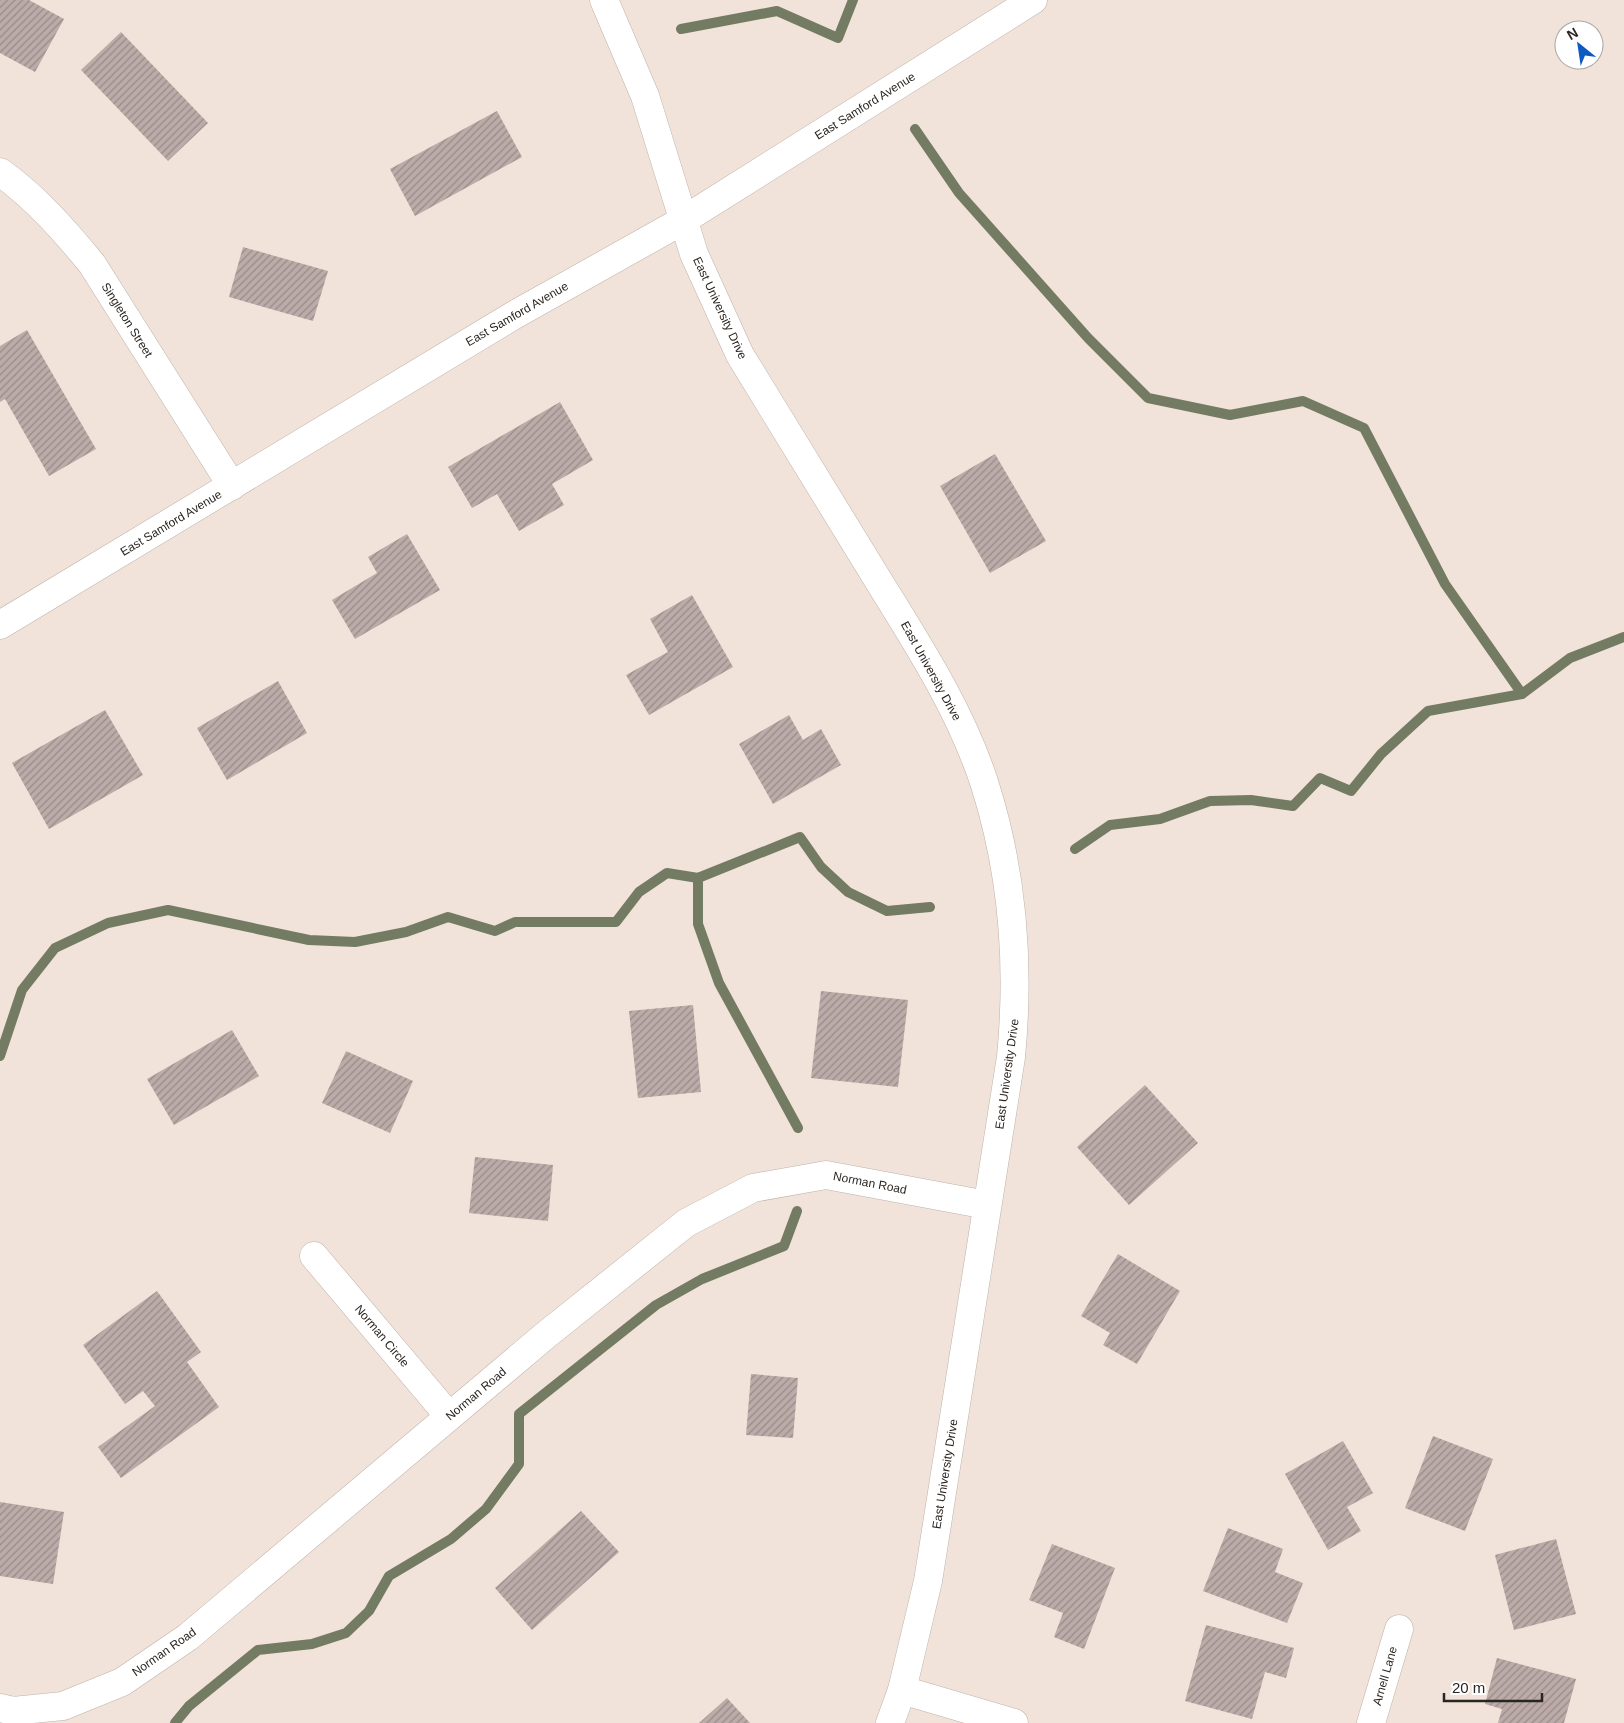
<svg xmlns="http://www.w3.org/2000/svg" width="1624" height="1723" font-family="Helvetica,sans-serif">
<defs>
<pattern id="building-hatch" width="6" height="6" patternUnits="userSpaceOnUse" patternTransform="scale(1.25)"><rect width="6" height="6" fill="#bcaba8"/><path d="M-1 1l2-2M0 6l6-6M5 7l2-2" fill="none" stroke="#998b88"/></pattern>
</defs>
<rect width="100%" height="100%" fill="#f1e3d9"/>
<g fill="none" stroke-linecap="round" stroke-linejoin="round">
<!-- stream -->
<g stroke="#747b63" stroke-width="10">
<polyline points="681,29 777,11 838,38 853,0"/>
<polyline points="915,129 959,193 1088,338 1148,398 1230,415 1303,401 1364,428 1445,584 1522,694 1570,658 1624,637"/>
<polyline points="1075,849 1110,825 1160,819 1210,801 1251,800 1293,806 1320,778 1351,791 1381,754 1428,711 1522,694"/>
<polyline points="698,878 698,924 719,983 798,1128"/>
<polyline points="0,1056 22,990 55,948 108,923 168,910 309,940 355,942 406,932 448,917 495,931 515,922 616,922 639,892 667,873 698,878 800,837 821,867 848,892 887,911 930,907"/>
<polyline points="175,1723 189,1706 258,1650 312,1644 346,1633 369,1611 389,1576 451,1539 486,1509 519,1464 519,1414 656,1305 702,1279 784,1246 797,1211"/>
</g>
</g>
<!-- building -->
<g fill="url(#building-hatch)">
<polygon points="0,0 29,0 64,19 35,72 0,53"/>
<polygon points="121,32 208,123 168,161 81,70"/>
<polygon points="497,111 522,157 415,216 390,169"/>
<polygon points="243,247 328,271 313,321 229,297"/>
<polygon points="27,330 96,449 49,476 5,399 0,402 0,346"/>
<polygon points="560,402 593,460 552,484 564,505 519,531 497,494 472,508 448,467"/>
<polygon points="995,454 1046,541 990,573 940,486"/>
<polygon points="407,534 440,590 355,639 332,600 377,573 368,557"/>
<polygon points="692,595 733,667 649,715 626,675 668,652 650,619"/>
<polygon points="278,681 307,733 227,780 197,728"/>
<polygon points="105,710 143,775 49,829 12,763"/>
<polygon points="789,715 803,740 821,729 841,765 773,804 739,744"/>
<polygon points="821,991 908,1000 898,1087 811,1078"/>
<polygon points="693,1005 701,1092 638,1098 629,1011"/>
<polygon points="232,1030 259,1076 174,1125 147,1079"/>
<polygon points="346,1051 413,1081 390,1133 322,1103"/>
<polygon points="1145,1085 1198,1143 1129,1205 1077,1147"/>
<polygon points="475,1157 553,1165 548,1221 469,1213"/>
<polygon points="1118,1254 1180,1291 1137,1364 1103,1345 1110,1333 1081,1316"/>
<polygon points="157,1291 201,1352 187,1362 219,1407 121,1478 98,1447 155,1406 143,1391 125,1404 83,1345"/>
<polygon points="751,1374 798,1378 793,1438 746,1435"/>
<polygon points="1433,1436 1493,1459 1465,1531 1405,1508"/>
<polygon points="1343,1441 1373,1493 1347,1507 1361,1531 1328,1550 1285,1474"/>
<polygon points="0,1502 64,1512 53,1584 0,1576"/>
<polygon points="581,1511 619,1552 532,1630 495,1588"/>
<polygon points="1228,1528 1283,1549 1275,1572 1303,1583 1287,1623 1203,1591"/>
<polygon points="1556,1539 1576,1614 1514,1630 1495,1555"/>
<polygon points="1052,1544 1115,1568 1084,1649 1054,1637 1063,1613 1029,1600"/>
<polygon points="1206,1625 1294,1648 1286,1678 1265,1672 1252,1719 1185,1701"/>
<polygon points="1497,1658 1576,1679 1564,1723 1498,1723 1502,1709 1485,1704"/>
<polygon points="727,1698 750,1723 699,1723"/>
</g>
<g fill="none" stroke-linecap="round" stroke-linejoin="round">
<!-- minor casing -->
<g stroke="#beb2a8" stroke-width="29">
<g id="minor">
<path d="M0,172C35,197 65,231 92,264L232,486"/>
<polyline points="0,625 516,314 682,221 1033,0"/>
<polyline points="314,1256 449,1416"/>
<polyline points="902,1690 1014,1723"/>
<polyline points="0,1708 13,1711 63,1706 122,1682 188,1637 547,1334 686,1223 753,1188 826,1175 987,1205"/>
<polyline points="1371,1723 1399,1629"/>
</g>
</g>
<!-- major casing -->
<g stroke="#beb2a8" stroke-width="29">
<path id="major" d="M604,0L645,96L694,254L740,355C786,430 832,505 878,580C918,645 960,709 984,782C1013,872 1020,963 1011,1057L928,1581L902,1690L890,1723"/>
</g>
<!-- minor -->
<use href="#minor" stroke="#fff" stroke-width="28"/>
<!-- major -->
<use href="#major" stroke="#fff" stroke-width="28"/>
</g>
<g text-anchor="middle" stroke-width="4.5" stroke-linejoin="round" paint-order="stroke">
<!-- street labels -->
<g font-size="12" fill="#2a2521" stroke="#fff">
<text transform="translate(865 106) rotate(-32)" y="4">East Samford Avenue</text>
<text transform="translate(720 308) rotate(65)" y="4">East University Drive</text>
<text transform="translate(517 314) rotate(-30)" y="4">East Samford Avenue</text>
<text transform="translate(127 320) rotate(58)" y="4">Singleton Street</text>
<text transform="translate(171 523) rotate(-31)" y="4">East Samford Avenue</text>
<text transform="translate(931 671) rotate(61)" y="4">East University Drive</text>
<text transform="translate(1007 1074) rotate(-82)" y="4">East University Drive</text>
<text transform="translate(870 1183) rotate(11)" y="4">Norman Road</text>
<text transform="translate(382 1336) rotate(50)" y="4">Norman Circle</text>
<text transform="translate(476 1394) rotate(-40)" y="4">Norman Road</text>
<text transform="translate(945 1474) rotate(-81)" y="4">East University Drive</text>
<text transform="translate(164 1652) rotate(-35)" y="4">Norman Road</text>
<text transform="translate(1385 1676) rotate(-74)" y="4">Arnell Lane</text>
</g>
</g>
<!-- north arrow -->
<g transform="translate(1579 45) rotate(330)"><circle r="24" fill="#ffffff" stroke="#aaa8a6"/>
<path d="M0-4L9 19L0 12L-9 19Z" fill="#0f59c3"/>
<text y="-8" font-size="14" font-weight="bold" text-anchor="middle" fill="#2a2521">N</text>
</g>
<!-- scale -->
<path d="M1444 1693v8h98v-8" fill="none" stroke="#2a2521" stroke-width="2.5"/>
<text x="1452" y="1693" font-size="15" fill="#2a2521" stroke="#ffffff" stroke-width="4" paint-order="stroke">20 m</text>
</svg>
